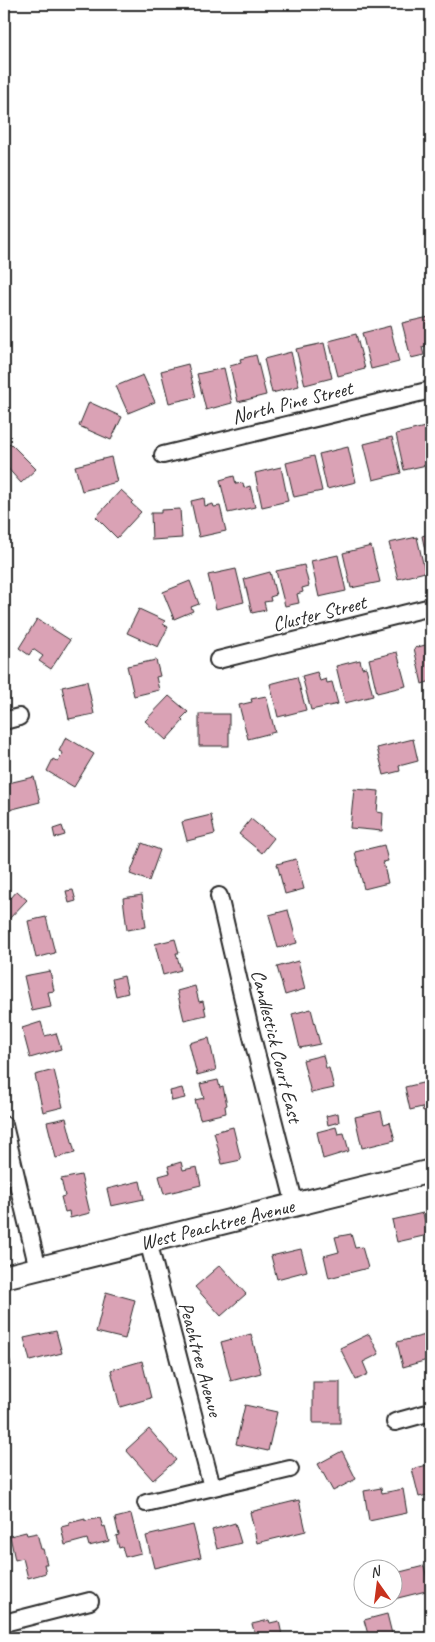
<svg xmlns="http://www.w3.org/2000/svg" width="435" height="1642" font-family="Caveat,sans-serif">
<rect width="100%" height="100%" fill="#fff"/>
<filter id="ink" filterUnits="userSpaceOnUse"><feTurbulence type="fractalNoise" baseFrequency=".02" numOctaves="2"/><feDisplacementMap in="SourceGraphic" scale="10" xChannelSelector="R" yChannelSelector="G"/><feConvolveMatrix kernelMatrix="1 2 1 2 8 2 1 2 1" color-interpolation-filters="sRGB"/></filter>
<g filter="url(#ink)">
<!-- building -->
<g fill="#daa2b5" stroke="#2b2b2b">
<polygon points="429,317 431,327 431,339 427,340 429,345 422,347 424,355 411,358 402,323"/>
<polygon points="390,326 399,362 371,369 362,333"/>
<polygon points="356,334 365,369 338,376 329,341"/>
<polygon points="324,343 332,378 305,385 296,349"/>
<polygon points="291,352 299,386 272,393 264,359"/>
<polygon points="256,355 266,395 238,402 230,366 241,363 240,359"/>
<polygon points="188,364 196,397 169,403 161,371"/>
<polygon points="224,368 232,403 206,410 197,374"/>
<polygon points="143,375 155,402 128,413 116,386"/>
<polygon points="89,402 122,417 111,440 79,426"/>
<polygon points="425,427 431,456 431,464 404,470 396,434"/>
<polygon points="392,437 401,473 373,480 364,444"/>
<polygon points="10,443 36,469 21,483 4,464 4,449"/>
<polygon points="348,447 356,482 327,489 319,454"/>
<polygon points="314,456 322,491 294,497 286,463"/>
<polygon points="111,457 117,482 82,491 75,466"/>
<polygon points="281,467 288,501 262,507 255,473"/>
<polygon points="234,476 236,484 243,483 244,488 250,486 255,507 228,513 220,480"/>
<polygon points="121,490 133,501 131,503 141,512 117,538 96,517"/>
<polygon points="204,498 205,506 213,504 214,507 220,506 226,531 199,537 191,501"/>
<polygon points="180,509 182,538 152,540 151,513 161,513 161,510"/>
<polygon points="431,533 431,569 429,569 422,536"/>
<polygon points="417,537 425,572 398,579 389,543"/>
<polygon points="371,546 380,582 351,588 343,553"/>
<polygon points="338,555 346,591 319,597 311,561"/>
<polygon points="304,565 309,586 302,588 303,592 297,594 299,603 285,606 276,571"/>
<polygon points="236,569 244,602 216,609 208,575"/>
<polygon points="270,572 276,595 270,597 271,601 264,602 266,610 252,613 244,579"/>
<polygon points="190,581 199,604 191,607 193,611 174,619 163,592"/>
<polygon points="139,609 165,621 163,624 168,627 158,647 127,633"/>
<polygon points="37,619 70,640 51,669 39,661 43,656 33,649 29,655 19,648"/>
<polygon points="429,644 431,652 431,681 422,684 414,648"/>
<polygon points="397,652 406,686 377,693 369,659"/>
<polygon points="156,660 160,676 156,677 159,690 134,696 127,666"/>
<polygon points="360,660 362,668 366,667 373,696 345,703 336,666"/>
<polygon points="317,672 320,681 326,679 327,683 332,682 338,704 311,710 302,676"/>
<polygon points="297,677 306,710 278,717 270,684"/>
<polygon points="87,681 94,714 69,719 62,687"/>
<polygon points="169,696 188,712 181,719 183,721 166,740 145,721"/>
<polygon points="266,696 275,732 248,739 239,705 252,702 251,699"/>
<rect x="199" y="714" width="30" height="32"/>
<polygon points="66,737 94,754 74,787 47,771 53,759 58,762 63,753 59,751"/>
<polygon points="413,739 418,761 399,766 400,771 384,775 377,748"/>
<polygon points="34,777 40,802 5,811 4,784"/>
<polygon points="354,789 379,791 377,812 383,813 382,831 350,828"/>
<polygon points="211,815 215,834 187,841 182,822"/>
<polygon points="251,819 274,838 262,853 239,834"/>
<polygon points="62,826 65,835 55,838 53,829"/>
<polygon points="142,843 160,850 149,881 130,874"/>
<polygon points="384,845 388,861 383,862 388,883 364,889 355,852"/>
<polygon points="296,859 304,889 285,894 277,864"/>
<polygon points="73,890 76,901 69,903 66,891"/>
<polygon points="4,891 11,898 17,891 27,900 7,921 4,918"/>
<polygon points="142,895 146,927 127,930 123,898"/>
<polygon points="288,910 297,943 278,948 269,915"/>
<polygon points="46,917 55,953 36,958 28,921"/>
<polygon points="175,939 179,953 176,953 181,970 163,975 155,944"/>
<polygon points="298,961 305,989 285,995 277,967"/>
<polygon points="50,971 54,991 48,992 51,1007 32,1011 24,976"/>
<polygon points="124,976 128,993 116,996 112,979"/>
<polygon points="195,986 199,1002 203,1001 206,1015 184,1020 177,991"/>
<polygon points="311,1009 320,1044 300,1048 292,1014"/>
<polygon points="41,1022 45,1036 56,1033 61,1049 30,1058 22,1028"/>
<polygon points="209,1038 216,1070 197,1075 189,1043"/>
<polygon points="323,1055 326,1068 329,1068 334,1088 311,1093 303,1060"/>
<polygon points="54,1070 63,1107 43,1112 35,1075"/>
<polygon points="218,1080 220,1088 223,1087 227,1105 225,1106 226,1113 200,1119 195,1100 204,1098 200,1084"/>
<polygon points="431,1081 431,1109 423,1111 422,1107 410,1110 405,1087"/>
<polygon points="182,1088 185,1098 172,1101 170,1091"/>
<polygon points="381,1111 384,1124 390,1122 395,1140 362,1148 355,1117"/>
<polygon points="338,1113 339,1122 328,1125 326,1116"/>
<polygon points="66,1118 75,1153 56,1158 47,1122"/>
<polygon points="233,1127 241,1160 222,1164 214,1132"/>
<polygon points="336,1127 338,1134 344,1133 349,1151 323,1159 317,1132"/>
<polygon points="181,1162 183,1170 197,1167 201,1185 164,1194 159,1176 170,1173 168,1166"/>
<polygon points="81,1175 90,1213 70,1218 69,1211 65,1212 61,1197 65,1196 61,1179"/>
<polygon points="140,1181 144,1199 111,1206 107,1189"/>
<polygon points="423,1213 428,1235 397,1242 392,1220"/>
<polygon points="351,1234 355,1248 362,1247 368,1268 329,1278 324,1256 339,1252 335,1237"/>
<polygon points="301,1249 307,1271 277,1279 271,1256"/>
<polygon points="220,1265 246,1294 221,1316 195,1287"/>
<polygon points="106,1292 135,1300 125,1339 96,1332"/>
<polygon points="56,1331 62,1353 30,1361 24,1338"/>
<polygon points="251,1334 261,1373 231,1381 221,1342"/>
<polygon points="369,1334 379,1354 363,1362 368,1374 356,1380 340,1348"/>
<polygon points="430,1334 431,1359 403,1367 397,1342"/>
<polygon points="6,1344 11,1365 4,1367 4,1345"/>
<polygon points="142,1361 151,1398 120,1407 111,1370"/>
<rect x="313" y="1382" width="27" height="41"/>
<polygon points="245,1405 277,1412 268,1451 236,1444"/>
<polygon points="149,1429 176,1460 153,1480 126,1450"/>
<polygon points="342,1451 356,1479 333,1491 318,1464"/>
<polygon points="431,1464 431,1494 419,1497 412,1469"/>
<polygon points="381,1488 382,1493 403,1489 407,1513 369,1521 364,1491"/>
<polygon points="299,1500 306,1531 257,1543 250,1512"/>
<polygon points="131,1514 141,1553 125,1557 122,1547 119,1548 116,1536 119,1535 115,1518"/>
<polygon points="100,1518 103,1527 105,1526 109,1541 89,1546 87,1539 65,1545 61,1527 69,1525 69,1523 85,1519 85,1521"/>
<polygon points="235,1523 241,1543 217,1549 212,1530"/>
<polygon points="193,1525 201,1557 154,1568 146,1536"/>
<polygon points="26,1532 27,1535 37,1533 41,1549 43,1549 47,1564 44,1564 46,1573 28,1578 23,1558 15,1560 10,1536"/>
<polygon points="424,1566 430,1590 394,1599 392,1591 392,1574"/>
<polygon points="387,1614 393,1638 369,1638 364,1620"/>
<polygon points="269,1620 270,1623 279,1621 282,1635 285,1635 286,1638 256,1638 252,1624"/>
</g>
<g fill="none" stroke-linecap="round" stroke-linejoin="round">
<!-- street casing -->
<g stroke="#2b2b2b" stroke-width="20">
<g id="street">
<polyline points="163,455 431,390"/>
<polyline points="218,660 431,607"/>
<polyline points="4,721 19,717"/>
<polyline points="219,896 249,1025 295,1205"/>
<polyline points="4,1125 38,1269"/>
<polyline points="148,1241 212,1487"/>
<polyline points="395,1422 431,1412"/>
<polyline points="146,1503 290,1469"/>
<polyline points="4,1623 90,1601"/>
</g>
</g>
<!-- secondary casing -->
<g stroke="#2b2b2b" stroke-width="26">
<polyline id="secondary" points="4,1277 431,1171"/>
</g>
<!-- street -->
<use href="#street" stroke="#fff" stroke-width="16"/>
<!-- secondary -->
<use href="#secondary" stroke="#fff" stroke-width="22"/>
</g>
</g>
<g text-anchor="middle" stroke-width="4.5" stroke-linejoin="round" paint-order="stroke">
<!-- street labels -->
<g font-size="20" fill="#2b2b2b" stroke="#fff">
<text transform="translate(292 402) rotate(-14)" y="7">North Pine Street</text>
<text transform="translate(319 613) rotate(-14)" y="7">Cluster Street</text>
<text transform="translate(277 1046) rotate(76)" y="7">Candlestick Court East</text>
<text transform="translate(217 1224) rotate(-14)" y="7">West Peachtree Avenue</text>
<text transform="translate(201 1359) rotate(75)" y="7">Peachtree Avenue</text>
</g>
</g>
<!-- margin -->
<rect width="435" height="1642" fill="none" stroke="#fff" stroke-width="20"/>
<rect x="10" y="10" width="415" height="1622" fill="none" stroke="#2b2b2b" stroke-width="2" filter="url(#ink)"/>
<!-- north arrow -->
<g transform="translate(378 1584) rotate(346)"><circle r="24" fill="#ffffff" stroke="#aaaaaa"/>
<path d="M0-4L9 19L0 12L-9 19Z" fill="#c8321e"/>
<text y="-8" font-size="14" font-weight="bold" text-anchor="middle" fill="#2b2b2b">N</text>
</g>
</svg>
